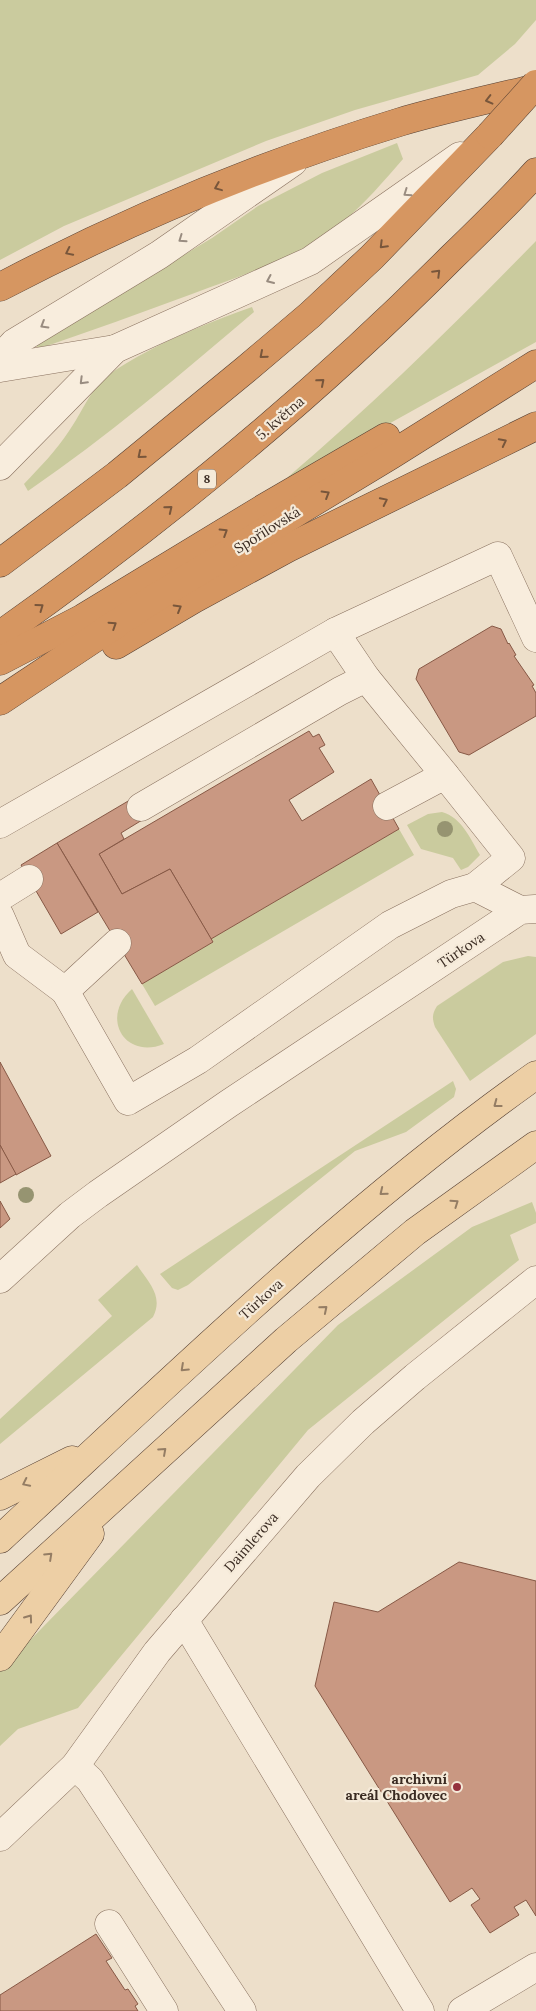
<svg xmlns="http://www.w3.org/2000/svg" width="536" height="2011" font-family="Lora,serif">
<rect width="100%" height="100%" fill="#eddfca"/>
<!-- green -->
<g fill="#cacb9e">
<polygon points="0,0 536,0 536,20 515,44 478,75 355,110 266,141 64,226 0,260"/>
<path d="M397,143L403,159C384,181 365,203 343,222C299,257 244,275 192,294C141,313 90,331 38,349L36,344L212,238L258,206L322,173Z"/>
<path d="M536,241V342L349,446L291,481L288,477C375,403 456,323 536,241Z"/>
<path d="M252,307L254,312C181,374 107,437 28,491L24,484C40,467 56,451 69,431C79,417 86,400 97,386C108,373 122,366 137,357C174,336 213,321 252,307Z"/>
<path d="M442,812C462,818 470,838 480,855L468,867L461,870L453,858L421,849L407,825L428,814Z"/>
<polygon points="399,829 414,855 155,1006 142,984 213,942 211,939"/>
<path d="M528,956L536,957V1034L470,1081L435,1027C432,1018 432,1014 437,1006L503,962Z"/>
<path d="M132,989L164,1044C124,1060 100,1017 132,989Z"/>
<polygon points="453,1081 456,1089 454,1097 406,1132 355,1151 188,1285 178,1290 172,1288 160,1274"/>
<polygon points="532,1202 536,1213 536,1223 510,1235 519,1260 308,1430 78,1708 18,1729 0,1746 0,1671 338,1325 472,1227"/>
<path d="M137,1265C148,1282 164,1296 153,1317L0,1444V1419L112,1316L98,1300Z"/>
</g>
<!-- building -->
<g fill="#c99882" stroke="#875946">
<polygon points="492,626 501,629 508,644 509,643 516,655 514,656 534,685 532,686 536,693 536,716 469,755 459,752 416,679 419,669"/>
<polygon points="309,731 313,737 319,734 325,745 319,748 334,772 289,800 302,821 371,779 399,829 211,939 170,869 122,894 99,854"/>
<polygon points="135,797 147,817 121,833 124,839 99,854 122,894 170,869 213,942 142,984 57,843"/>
<polygon points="57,843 98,912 61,934 21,865"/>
<polygon points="0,1062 51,1156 16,1175 0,1145"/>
<polygon points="0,1145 16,1174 0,1183"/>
<polygon points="0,1201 10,1219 0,1228"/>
<polygon points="459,1562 536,1581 536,1916 526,1900 514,1907 519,1915 490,1933 471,1905 480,1899 472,1888 450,1902 315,1686 334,1602 378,1612"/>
<polygon points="96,1934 112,1958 106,1961 125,1990 128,1989 138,2004 135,2006 138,2011 0,2011 0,1995"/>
</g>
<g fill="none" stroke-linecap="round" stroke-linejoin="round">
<!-- minor casing -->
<g stroke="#89715f" stroke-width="29">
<g id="minor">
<polyline points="0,358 14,343 159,255 293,162"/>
<polyline points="0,368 115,349"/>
<polyline points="0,466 115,349 310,261 460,156"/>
<polyline points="335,632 366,678"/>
<polyline points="387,806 445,775 511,858 475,887"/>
<polyline points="141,807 340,691 366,678 445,775"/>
<polyline points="0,824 335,632 498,556 536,638"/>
<polyline points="0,897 29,879"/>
<polyline points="0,916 17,955 65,991"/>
<polyline points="117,943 65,991 128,1101 198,1060 390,925 451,894 475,887 520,910"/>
<polyline points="0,1279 70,1215 98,1194 228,1104 520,910 535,909"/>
<polyline points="184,1620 420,2011"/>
<polyline points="75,1766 90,1780 242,2011"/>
<polyline points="0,1837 75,1766 157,1652 308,1476 363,1422 415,1377 536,1280"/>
<polyline points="109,1924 164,2011"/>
<polyline points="462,2011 536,1967"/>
</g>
</g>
<!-- major casing -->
<g stroke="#574033" stroke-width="29">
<g id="major">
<polyline points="0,1496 72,1460"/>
<path d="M0,1539C173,1379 343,1212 536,1075"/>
<polyline points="0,1601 286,1340 415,1232 536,1145"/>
<polyline points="0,1657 90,1534"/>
</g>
</g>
<!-- highway casing -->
<g stroke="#574033" stroke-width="29">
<g id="highway">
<path d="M0,287C128,220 262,164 400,122C444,109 491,99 536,88"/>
<polyline points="0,563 117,475 245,370 310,315 372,257 490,135"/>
<path d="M0,635C160,522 313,397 451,258C480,230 509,202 536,172"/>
<polyline points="116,645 194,599 288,548 536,426"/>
<polyline points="0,661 83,618 264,508 386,437"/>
<polyline points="0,701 155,598 391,455 536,364"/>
</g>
</g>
<!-- minor -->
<use href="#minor" stroke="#f8eddd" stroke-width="28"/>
<!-- major -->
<use href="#major" stroke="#edcfa5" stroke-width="28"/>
<!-- highway -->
<use href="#highway" stroke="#d69661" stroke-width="28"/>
<!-- highway-bridge casing -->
<g stroke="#574033" stroke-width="29" stroke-linecap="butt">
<polyline id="highway-bridge" points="490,135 536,84"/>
</g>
<!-- highway-bridge -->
<use href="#highway-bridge" stroke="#d69661" stroke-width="28"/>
</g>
<!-- trees -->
<g fill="#969471">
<circle cx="445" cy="829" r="8"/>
<circle cx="26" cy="1195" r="8"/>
</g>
<!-- one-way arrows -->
<defs><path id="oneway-chevron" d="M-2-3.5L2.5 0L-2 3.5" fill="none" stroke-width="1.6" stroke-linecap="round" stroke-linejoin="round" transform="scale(1.25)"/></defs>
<g stroke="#78563b">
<use href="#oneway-chevron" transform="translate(489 100) rotate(166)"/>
<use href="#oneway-chevron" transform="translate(218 187) rotate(158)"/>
<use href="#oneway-chevron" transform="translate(383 245) rotate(135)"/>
<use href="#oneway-chevron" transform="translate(69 252) rotate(154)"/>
<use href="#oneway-chevron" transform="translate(437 273) rotate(-45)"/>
<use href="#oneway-chevron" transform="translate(263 355) rotate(139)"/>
<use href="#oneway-chevron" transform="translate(321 382) rotate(-41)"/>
<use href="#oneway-chevron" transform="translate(503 442) rotate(-27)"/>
<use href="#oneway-chevron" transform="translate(141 455) rotate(140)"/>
<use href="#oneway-chevron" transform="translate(326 494) rotate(-31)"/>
<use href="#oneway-chevron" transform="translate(384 501) rotate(-26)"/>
<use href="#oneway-chevron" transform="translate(169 509) rotate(-39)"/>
<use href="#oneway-chevron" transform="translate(224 532) rotate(-32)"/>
<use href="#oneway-chevron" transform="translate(40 607) rotate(-36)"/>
<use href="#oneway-chevron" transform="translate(178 608) rotate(-30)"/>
<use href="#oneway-chevron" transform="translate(113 625) rotate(-33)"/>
</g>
<g stroke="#998c80">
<use href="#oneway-chevron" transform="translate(407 193) rotate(145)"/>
<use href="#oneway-chevron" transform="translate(182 239) rotate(145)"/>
<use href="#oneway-chevron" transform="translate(270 280) rotate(156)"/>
<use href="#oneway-chevron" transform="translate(44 325) rotate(149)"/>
<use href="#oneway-chevron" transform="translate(83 381) rotate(135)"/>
</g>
<g stroke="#947d64">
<use href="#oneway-chevron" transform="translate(497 1104) rotate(143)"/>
<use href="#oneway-chevron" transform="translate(383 1192) rotate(141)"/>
<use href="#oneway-chevron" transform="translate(455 1203) rotate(-35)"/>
<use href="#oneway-chevron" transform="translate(324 1309) rotate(-40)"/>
<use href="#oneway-chevron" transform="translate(184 1368) rotate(137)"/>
<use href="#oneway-chevron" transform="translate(163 1451) rotate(-42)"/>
<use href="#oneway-chevron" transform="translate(26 1483) rotate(154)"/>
<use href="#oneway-chevron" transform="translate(49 1556) rotate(-43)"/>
<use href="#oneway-chevron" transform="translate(29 1618) rotate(-54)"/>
</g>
<!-- markers -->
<circle fill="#95323d" stroke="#f5ead9" stroke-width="2" cx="457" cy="1787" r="5"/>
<g text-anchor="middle" stroke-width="4.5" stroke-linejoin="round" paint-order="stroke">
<!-- shield labels -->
<rect fill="#f5ead9" stroke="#726459" stroke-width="1" x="198" y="469.5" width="18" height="19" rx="4"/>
<g font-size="12" font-weight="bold" fill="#3a2b22">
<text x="207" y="483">8</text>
</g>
<!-- street labels -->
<g font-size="14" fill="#3a2b22" stroke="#f5ead9">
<text transform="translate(280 418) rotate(-41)" y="5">5. května</text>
<text transform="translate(267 530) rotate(-32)" y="5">Spořilovská</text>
<text transform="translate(461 950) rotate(-34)" y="5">Türkova</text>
<text transform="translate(261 1299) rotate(-42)" y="5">Türkova</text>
<text transform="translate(251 1542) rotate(-49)" y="5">Daimlerova</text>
</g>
<!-- poi labels -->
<g font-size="14" font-weight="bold" fill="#3a2b22" stroke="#f5ead9" text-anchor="end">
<text x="447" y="1784">archivní<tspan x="447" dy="16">areál Chodovec</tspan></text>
</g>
</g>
</svg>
